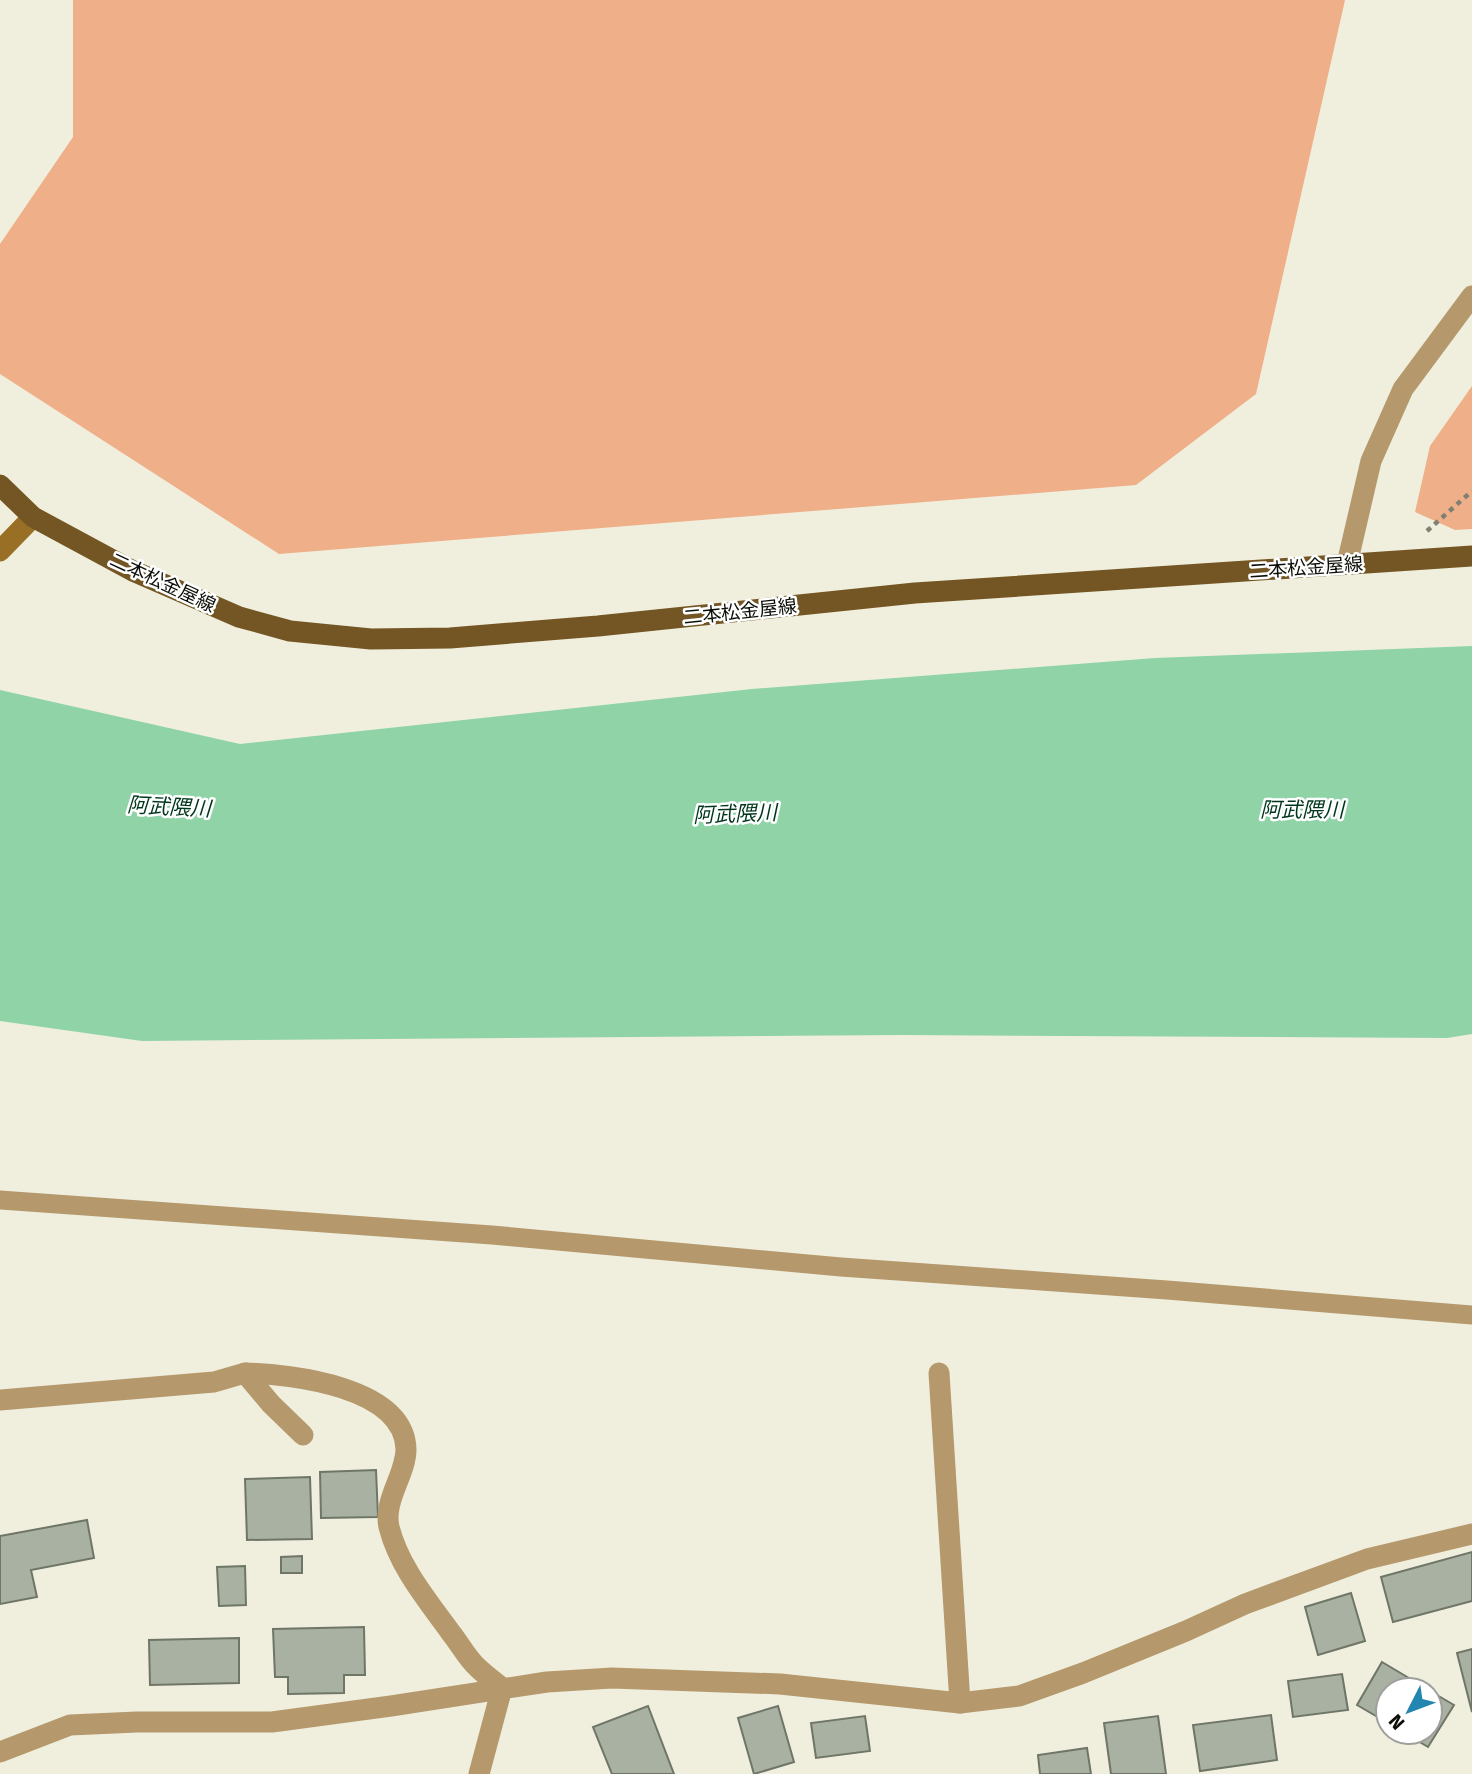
<svg xmlns="http://www.w3.org/2000/svg" width="1472" height="1774" font-family="'Fira Sans','Noto Sans JP',sans-serif">
<rect width="100%" height="100%" fill="#f0efde"/>
<!-- forest -->
<g fill="#efaf88">
<polygon points="73,0 1345,0 1256,394 1136,485 279,554 0,374 0,244 73,137"/>
<polygon points="1472,386 1472,529 1455,530 1415,512 1430,446"/>
</g>
<!-- water -->
<polygon fill="#90d3a7" points="1472,646 1472,1034 1447,1038 902,1035 142,1041 0,1021 0,690 240,744 752,689 1155,658"/>
<!-- building -->
<g fill="#a9b1a2" stroke="#6f7668" stroke-width="2">
<polygon points="376,1470 378,1517 321,1518 320,1472"/>
<polygon points="310,1477 312,1539 247,1540 245,1479"/>
<polygon points="87,1520 94,1558 31,1570 37,1597 0,1604 0,1536"/>
<polygon points="1472,1552 1472,1601 1393,1622 1381,1577"/>
<polygon points="302,1556 302,1573 281,1573 281,1557"/>
<polygon points="245,1566 246,1605 219,1606 217,1567"/>
<polygon points="1351,1593 1365,1641 1318,1655 1305,1607"/>
<polygon points="364,1627 365,1675 344,1675 344,1693 288,1694 288,1677 275,1677 273,1629"/>
<polygon points="239,1638 239,1683 150,1685 149,1640"/>
<polygon points="1472,1649 1472,1712 1457,1653"/>
<polygon points="1382,1662 1429,1690 1388,1690 1388,1723 1357,1705"/>
<polygon points="1342,1674 1348,1710 1293,1717 1288,1681"/>
<polygon points="1430,1691 1454,1705 1428,1747 1403,1732 1430,1732"/>
<polygon points="648,1706 674,1774 612,1774 593,1727"/>
<polygon points="778,1706 794,1762 754,1774 738,1718"/>
<polygon points="1271,1715 1277,1760 1200,1771 1193,1725"/>
<polygon points="865,1716 870,1751 816,1758 811,1723"/>
<polygon points="1158,1716 1166,1774 1111,1774 1104,1723"/>
<polygon points="1087,1748 1091,1774 1040,1774 1038,1755"/>
</g>
<g fill="none" stroke-linecap="round" stroke-linejoin="round">
<!-- path -->
<polyline stroke="#807f74" stroke-width="4.5" stroke-dasharray="5 5" stroke-linecap="butt" points="1427,531 1472,491"/>
<!-- lane -->
<polyline stroke="#b5996d" stroke-width="19" points="0,1200 492,1235 841,1267 1167,1290 1472,1315"/>
<!-- street -->
<g stroke="#b5996d" stroke-width="21">
<polyline points="1347,564 1371,461 1403,389 1472,296"/>
<path d="M245,1373C292,1374 404,1387 406,1449C406,1475 383,1500 389,1527C399,1567 428,1601 451,1633C460,1644 467,1658 477,1667C485,1675 494,1681 502,1688L479,1774"/>
<polyline points="939,1373 960,1703"/>
<polyline points="0,1400 214,1382 245,1373 271,1404 303,1435"/>
<polyline points="0,1752 70,1725 137,1722 272,1722 391,1706 547,1682 612,1678 780,1684 960,1703 1019,1696 1083,1673 1186,1631 1245,1604 1367,1559 1472,1534"/>
</g>
<!-- secondary -->
<polyline stroke="#986f24" stroke-width="21" points="0,551 33,517"/>
<!-- primary -->
<polyline stroke="#745624" stroke-width="21" points="0,485 33,517 133,571 239,617 290,631 371,639 450,638 598,626 915,593 1472,556"/>
</g>
<g text-anchor="middle" stroke-width="5" stroke-linejoin="round" paint-order="stroke">
<!-- street labels -->
<g font-size="19" fill="#0f0f09" stroke="#fff">
<text transform="translate(1306 567) rotate(-4)" y="7">二本松金屋線</text>
<text transform="translate(163 582) rotate(25)" y="7">二本松金屋線</text>
<text transform="translate(740 611) rotate(-6)" y="7">二本松金屋線</text>
</g>
<!-- water labels -->
<g font-size="21" font-style="italic" fill="#00371c" stroke="#fff">
<text transform="translate(169 807) rotate(3)" y="7">阿武隈川</text>
<text x="1302" y="817">阿武隈川</text>
<text transform="translate(735 814) rotate(-2)" y="7">阿武隈川</text>
</g>
</g>
<!-- north arrow -->
<g transform="translate(1409 1711) rotate(228)"><circle r="33" fill="#ffffff" stroke="#9f9f9d" stroke-width="2"/>
<path d="M0-5L12 26L0 18L-12 26Z" fill="#2386b1"/>
<text y="-10" font-size="19" font-weight="bold" text-anchor="middle" fill="#0f0f09">N</text>
</g>
</svg>
